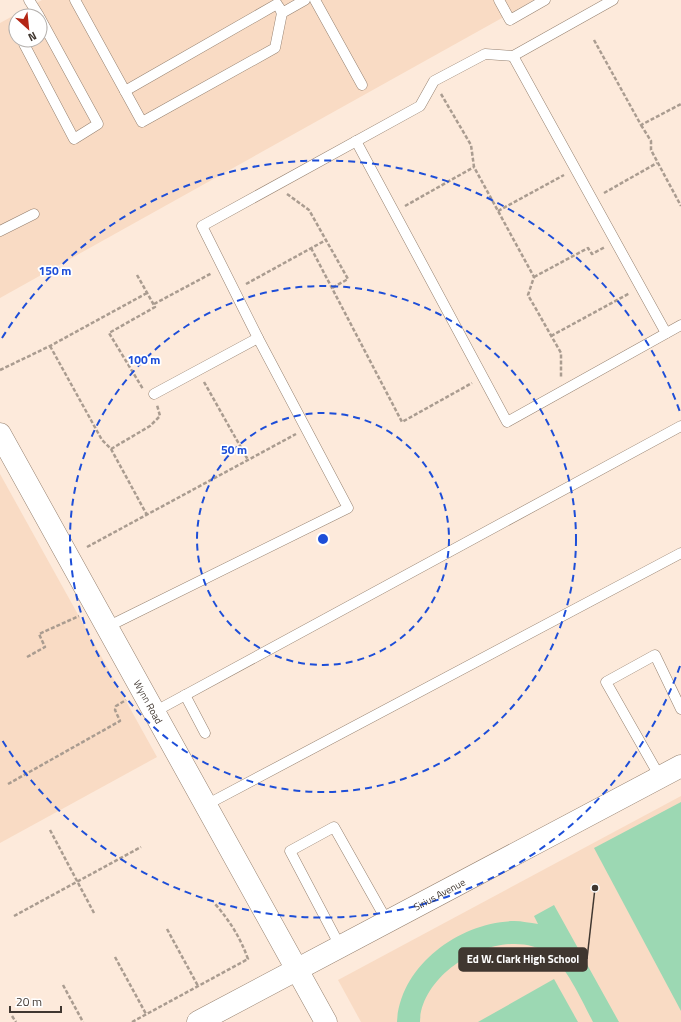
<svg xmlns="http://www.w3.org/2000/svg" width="681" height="1022" font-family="'Titillium Web',sans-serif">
<rect width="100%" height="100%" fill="#fdeadb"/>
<!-- built -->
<g fill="#f9dbc4" fill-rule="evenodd">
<path d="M42,0H534L0,298V23ZM16,16H40V40H16Z"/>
<polygon points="0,474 157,757 0,843"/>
<polygon points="681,796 681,1022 361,1022 338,980"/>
</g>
<!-- green -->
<g fill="#9cd8b3">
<polygon points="681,802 681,1011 594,848"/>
<path d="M554,905L619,1022H593C583,1003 566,965 549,954C505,923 421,969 420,1022H397C400,965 460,922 514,921C522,921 530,923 538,924L534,916Z"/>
<polygon points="554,979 578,1022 478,1022"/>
</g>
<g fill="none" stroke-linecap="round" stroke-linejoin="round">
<!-- lane casing -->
<g stroke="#95806f" stroke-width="11">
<g id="lane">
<polyline points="29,0 39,16"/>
<polyline points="75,0 142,122 275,48 282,13"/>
<polyline points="315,0 362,85"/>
<polyline points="499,0 510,20 545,0"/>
<polyline points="279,7 282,13 305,0"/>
<polyline points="32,40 24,44 74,139 98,124 40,18"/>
<polyline points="513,56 666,333"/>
<polyline points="125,91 277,4"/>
<polyline points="356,141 507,422 681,325"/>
<polyline points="0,231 34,214"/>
<polyline points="154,394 258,338"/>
<polyline points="107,627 348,508 258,338 202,226 420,106 434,81 485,54 513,56 613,0"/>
<polyline points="185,695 205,733"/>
<polyline points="154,712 681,426"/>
<polyline points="660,777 606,682 655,655 681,709"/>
<polyline points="206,805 681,553"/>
<polyline points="340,946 290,851 334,827 387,921"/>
</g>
</g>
<!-- secondary casing -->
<g stroke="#95806f" stroke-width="23">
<g id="secondary">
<path id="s1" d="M0,434L326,1022"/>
<path id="s2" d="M198,1022L681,766"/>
</g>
</g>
<!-- path -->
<g stroke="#aa9c90" stroke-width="2.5" stroke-dasharray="4 2" stroke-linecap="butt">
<polyline points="594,40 641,125 681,104"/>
<polyline points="441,94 471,145 474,167 534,277 528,295 561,353 561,377"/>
<polyline points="641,125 651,141 651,150 681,206"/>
<polyline points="604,193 657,163"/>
<polyline points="287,194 309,210 348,279 332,288"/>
<polyline points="405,206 474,167"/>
<polyline points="498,211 564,175"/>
<polyline points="311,248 402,422 472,383"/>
<polyline points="137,275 155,307 109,333 143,389"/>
<polyline points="534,277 588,248 592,254 605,247"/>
<polyline points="246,284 326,240"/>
<polyline points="154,304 212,273"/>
<polyline points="551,336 630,293"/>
<polyline points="50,346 102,440 111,449 147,515"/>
<polyline points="0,370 50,346 147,293"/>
<polyline points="204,382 248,460"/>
<polyline points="111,449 150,426 160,416 157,405"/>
<polyline points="87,547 296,434"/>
<polyline points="27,657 45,647 39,634 79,616"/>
<polyline points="8,784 120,721 115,710 116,706 126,700"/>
<polyline points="50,830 94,913"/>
<polyline points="14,916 141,847"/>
<polyline points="167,929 198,986"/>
<polyline points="115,957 146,1014"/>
<polyline points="63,985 83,1022"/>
<polyline points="12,1016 16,1022"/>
<path d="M132,1022L248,959C240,937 230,921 215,904"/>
</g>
<!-- lane -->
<use href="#lane" stroke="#fff" stroke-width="10"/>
<!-- secondary -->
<use href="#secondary" stroke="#fff" stroke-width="22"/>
</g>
<!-- distance rings -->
<g fill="none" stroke="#1d4ed8" stroke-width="2" stroke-dasharray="7 5">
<circle cx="323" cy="539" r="126"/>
<circle cx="323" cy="539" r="253"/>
<path d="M680 666A379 379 0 0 1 2 740M2 338A379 379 0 0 1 680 412"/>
</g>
<g text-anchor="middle" stroke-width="3.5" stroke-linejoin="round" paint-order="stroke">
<!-- street labels -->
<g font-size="10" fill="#403730" stroke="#fff">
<text dy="4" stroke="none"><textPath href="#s1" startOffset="306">Wynn Road</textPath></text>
<text dy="4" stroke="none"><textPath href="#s2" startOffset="273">Sirius Avenue</textPath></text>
</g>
</g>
<circle cx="323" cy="539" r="6" fill="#1d4ed8" stroke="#fff" stroke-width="2"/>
<g font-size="12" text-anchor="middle" font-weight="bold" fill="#1d4ed8" stroke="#fff" stroke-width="3.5" stroke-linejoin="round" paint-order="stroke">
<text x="55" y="275">150 m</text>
<text x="144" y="364">100 m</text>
<text x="234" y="454">50 m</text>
</g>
<!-- callouts -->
<path fill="none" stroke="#403730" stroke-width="1.5" d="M595 888L587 959"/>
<circle fill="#403730" stroke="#fff" stroke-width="1.5" cx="595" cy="888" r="4"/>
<rect fill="#403730" stroke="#403730" stroke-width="1.5" x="459" y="948" width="128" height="23" rx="4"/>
<g font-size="11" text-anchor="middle" font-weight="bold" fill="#fff">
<text x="523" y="963">Ed W. Clark High School</text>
</g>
<!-- north arrow -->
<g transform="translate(28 28) rotate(153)"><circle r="19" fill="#ffffff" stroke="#b3afac"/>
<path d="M0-3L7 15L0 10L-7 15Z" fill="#b42615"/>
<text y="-6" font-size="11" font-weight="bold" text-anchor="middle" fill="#403730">N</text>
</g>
<!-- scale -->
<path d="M10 1006v6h51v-6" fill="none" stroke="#403730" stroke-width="2"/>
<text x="16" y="1006" font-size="12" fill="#403730" stroke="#ffffff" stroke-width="3" paint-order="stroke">20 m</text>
</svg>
